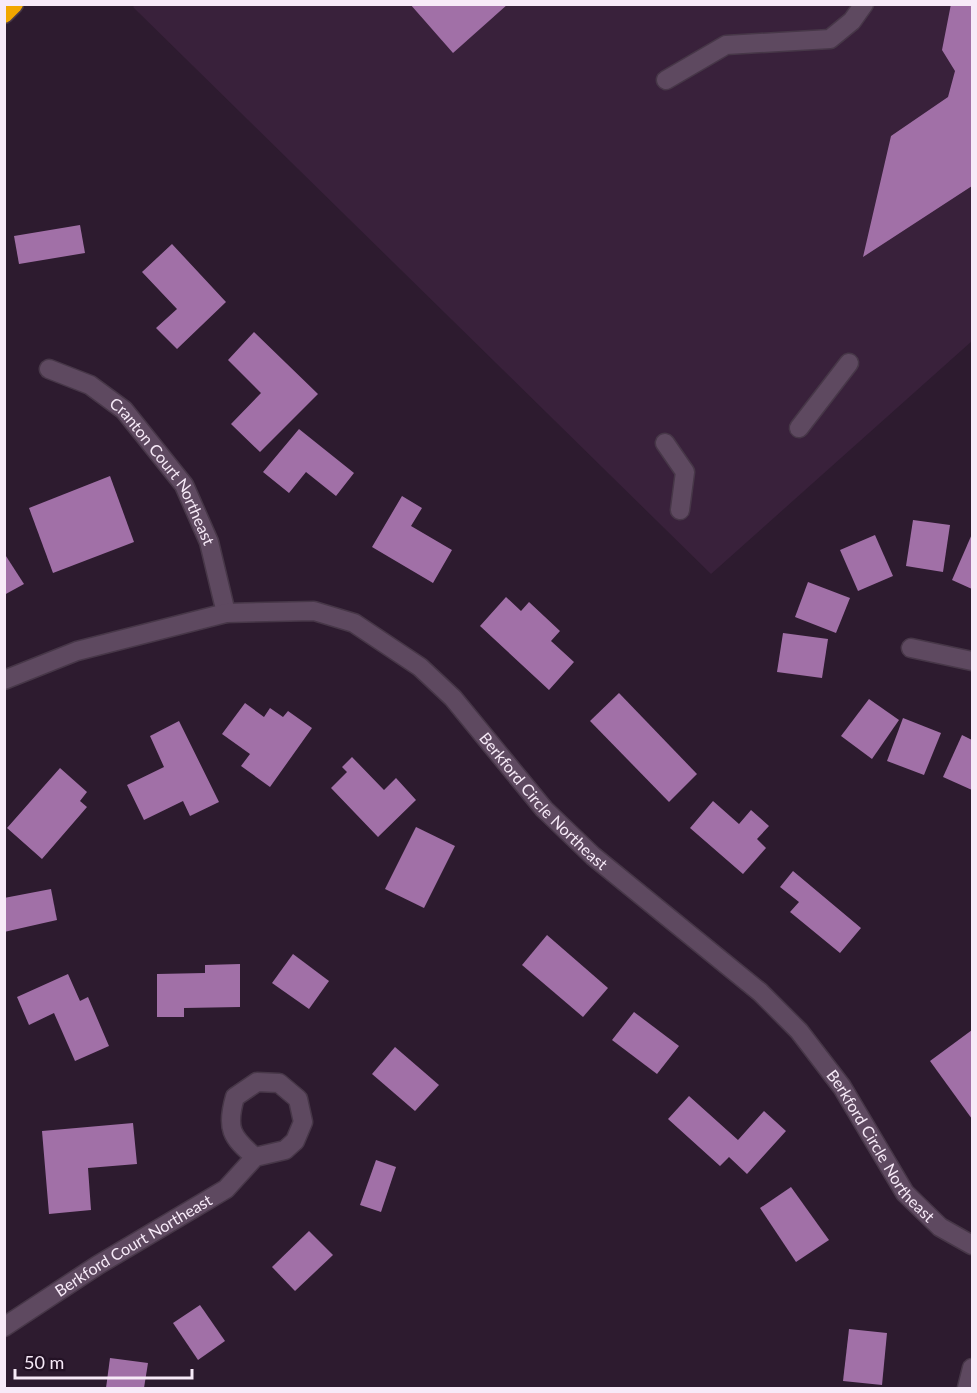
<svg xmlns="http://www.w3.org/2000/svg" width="977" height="1393" font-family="Lato,sans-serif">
<rect width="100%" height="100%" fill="#2d1b2f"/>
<!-- built -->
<polygon fill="#39213b" points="136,4 972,5 972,341 711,574 133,7"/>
<!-- building -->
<g fill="#a170a7">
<polygon points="410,4 508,4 453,53"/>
<polygon points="951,4 972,4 972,186 863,257 891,136 948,97 955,71 942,50"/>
<polygon points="80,225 85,253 19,264 14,236"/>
<polygon points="172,244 226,302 177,349 156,328 177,309 142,272"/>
<polygon points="254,332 318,394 260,452 231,424 261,393 228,360"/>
<polygon points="299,429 354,473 336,496 306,472 289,493 263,472"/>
<polygon points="110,476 134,542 53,573 29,508"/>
<polygon points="402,496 422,508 411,526 452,550 433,583 372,547"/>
<polygon points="913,520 950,525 943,572 906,566"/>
<polygon points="972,534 972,589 952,580"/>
<polygon points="875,535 893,576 858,591 840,550"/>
<polygon points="4,553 24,584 4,595"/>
<polygon points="808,582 850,598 836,633 795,617"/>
<polygon points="506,597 521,611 529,602 560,631 551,641 574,662 549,690 480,626"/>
<polygon points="783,633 828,639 822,678 777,672"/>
<polygon points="619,693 697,774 669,802 590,721"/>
<polygon points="869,699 899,720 872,759 841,736"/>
<polygon points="245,703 264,717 270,708 283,717 288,711 312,728 270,787 241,766 250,754 222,734"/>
<polygon points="903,718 941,733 924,775 887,761"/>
<polygon points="179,721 219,802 190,816 183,801 144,820 127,785 164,767 150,736"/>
<polygon points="962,735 972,740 972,790 943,777"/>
<polygon points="352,757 384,790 396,778 416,800 378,837 331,788 347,772 342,767"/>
<polygon points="60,768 87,792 80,801 87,807 42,859 7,828"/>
<polygon points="713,801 739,824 751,810 769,826 757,839 766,848 743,874 690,828"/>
<polygon points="416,827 455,846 424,908 385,889"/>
<polygon points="793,871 861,928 840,953 790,912 799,902 780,887"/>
<polygon points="51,889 57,920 4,932 4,898"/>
<polygon points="547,935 608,988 583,1017 522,965"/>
<polygon points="293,954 329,981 309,1009 272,983"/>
<polygon points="240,964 240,1007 184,1008 184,1017 157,1017 157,974 205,973 205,965"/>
<polygon points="68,974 80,1001 88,997 109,1046 75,1061 54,1013 29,1025 17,997"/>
<polygon points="634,1012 679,1046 657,1074 612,1040"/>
<polygon points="972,1030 972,1119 930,1061"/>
<polygon points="395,1047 439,1085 415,1111 372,1074"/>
<polygon points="689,1096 738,1140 764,1111 786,1131 747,1174 729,1157 720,1166 668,1119"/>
<polygon points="133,1123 137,1164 88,1168 91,1210 49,1214 42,1131"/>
<polygon points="376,1160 396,1167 381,1212 360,1205"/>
<polygon points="791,1187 829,1240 796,1262 760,1208"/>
<polygon points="309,1231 333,1255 295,1291 272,1267"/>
<polygon points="200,1305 225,1341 198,1360 173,1323"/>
<polygon points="849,1329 887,1333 882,1385 843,1381"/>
<polygon points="110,1358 148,1363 144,1388 106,1388"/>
</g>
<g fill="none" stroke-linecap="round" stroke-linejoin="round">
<!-- minor casing -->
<g stroke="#473748" stroke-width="21">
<g id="minor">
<polyline points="666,80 726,45 830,39 852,21 864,4"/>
<path id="s1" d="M49,369L90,385L124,410L184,485L209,542L226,613"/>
<polyline points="799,428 849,363"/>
<polyline points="665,443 685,472 680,510"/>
<polyline points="911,648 972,661"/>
<path id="s2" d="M4,680L77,651L226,613L314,611L354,623L420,667L453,698L544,809L593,856L760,992L799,1031L842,1087L905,1193L940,1227L972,1245"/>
<path id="s3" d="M4,1327L98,1265L226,1189L255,1157L285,1150L295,1141L303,1122L298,1099L279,1083L257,1082L235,1097C226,1128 231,1137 255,1157"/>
<polyline points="967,1388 972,1368"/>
</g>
</g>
<!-- highway casing -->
<g stroke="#473748" stroke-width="21">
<polyline id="highway" points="4,14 14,4"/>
</g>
<!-- minor -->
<use href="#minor" stroke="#5e4960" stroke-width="18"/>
<!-- highway -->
<use href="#highway" stroke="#f1a600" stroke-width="18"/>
</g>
<g text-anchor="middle" stroke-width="6" stroke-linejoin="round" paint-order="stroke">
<!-- street labels -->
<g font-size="16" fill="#f7eaf8" stroke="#231225">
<text dy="6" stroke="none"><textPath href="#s1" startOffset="159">Cranton Court Northeast</textPath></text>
<text dy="6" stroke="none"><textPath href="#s2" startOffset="624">Berkford Circle Northeast</textPath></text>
<text dy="6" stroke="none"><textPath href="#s2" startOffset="1110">Berkford Circle Northeast</textPath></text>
<text dy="6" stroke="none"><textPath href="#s3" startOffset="153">Berkford Court Northeast</textPath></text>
</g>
</g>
<!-- border -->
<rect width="977" height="1393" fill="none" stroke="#f7eaf8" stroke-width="12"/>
<!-- scale -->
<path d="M15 1369v9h177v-9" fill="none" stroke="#f7eaf8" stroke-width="3"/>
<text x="24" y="1369" font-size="18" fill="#f7eaf8" stroke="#231225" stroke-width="4.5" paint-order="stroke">50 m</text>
</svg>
